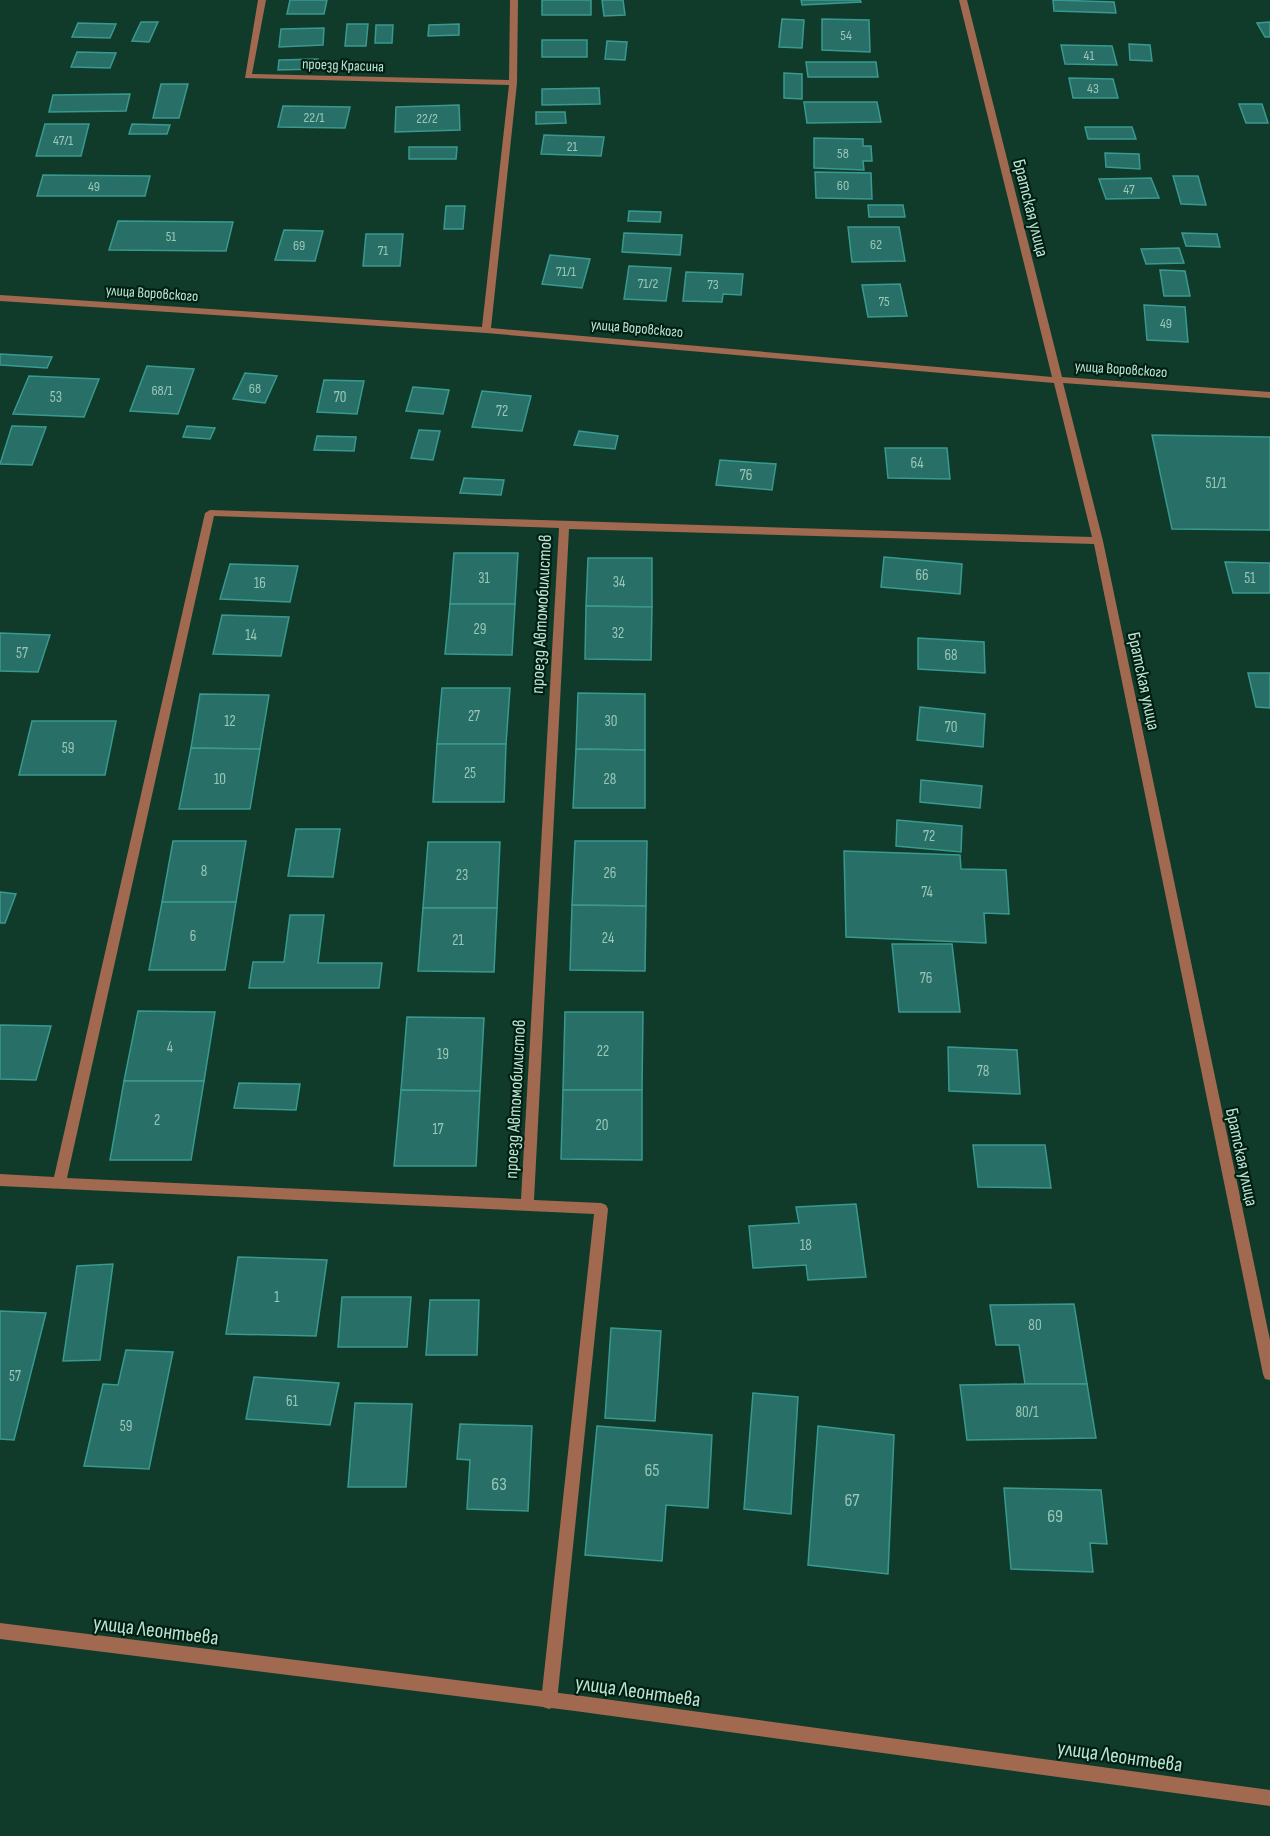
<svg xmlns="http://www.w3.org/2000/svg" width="1270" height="1836" font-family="'Sofia Sans Condensed',sans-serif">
<rect width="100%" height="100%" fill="#103b2a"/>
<!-- building -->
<g fill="#286f67" stroke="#389a8f" stroke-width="1.5">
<polygon points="290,0 327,0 324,14 287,14"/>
<rect x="542" y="0" width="49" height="15"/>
<polygon points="602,0 623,0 625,15 604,16"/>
<polygon points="801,0 860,0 861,2 802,5"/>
<polygon points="1053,0 1114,2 1116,13 1054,11"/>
<polygon points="782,19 804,20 802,48 779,47"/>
<polygon points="822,19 869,20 870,52 822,50"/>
<polygon points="141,22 158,22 149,42 132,41"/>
<polygon points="1270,22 1270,37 1265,37 1257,23"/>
<polygon points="78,23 116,24 110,38 72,37"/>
<polygon points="347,24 368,24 366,46 345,46"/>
<polygon points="459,24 459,35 428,36 429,25"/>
<polygon points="376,25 393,25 392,43 375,43"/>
<polygon points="324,28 323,45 279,47 281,29"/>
<rect x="542" y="40" width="45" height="17"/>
<polygon points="607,41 627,42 625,60 605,59"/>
<polygon points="1129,44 1150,45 1152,61 1130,60"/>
<polygon points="1061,45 1112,46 1117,65 1065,64"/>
<polygon points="77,52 116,53 110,68 71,67"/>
<polygon points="318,59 318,69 278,70 279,60"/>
<polygon points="806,62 876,62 878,77 808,77"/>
<polygon points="784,73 802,74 802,99 784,98"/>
<polygon points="1069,78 1113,79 1118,98 1073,98"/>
<polygon points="161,84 188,84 179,118 153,118"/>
<polygon points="599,88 600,104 542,105 542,89"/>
<polygon points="130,94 126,111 49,112 53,95"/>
<polygon points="804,102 877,102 881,122 807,123"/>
<polygon points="1239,104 1262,104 1268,123 1246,123"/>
<polygon points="459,105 460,130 395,132 396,107"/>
<polygon points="283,106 350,107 345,128 278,127"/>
<polygon points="536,112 565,112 566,123 536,124"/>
<polygon points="45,124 89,124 81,156 36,156"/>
<polygon points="132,124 170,125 167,134 129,134"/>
<polygon points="1085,127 1132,127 1136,139 1088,139"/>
<polygon points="544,135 604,137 601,156 541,154"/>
<polygon points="814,138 863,139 863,146 871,146 872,161 863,161 864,170 814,168"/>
<polygon points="409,147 457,147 456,159 409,159"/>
<polygon points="1105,153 1139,154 1140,169 1106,167"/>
<polygon points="815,172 871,173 872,199 816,198"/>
<polygon points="43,175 150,176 145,196 37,196"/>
<polygon points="1173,176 1198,176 1206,205 1181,204"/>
<polygon points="1151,178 1159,198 1106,199 1099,179"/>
<polygon points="868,205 903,205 905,217 869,217"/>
<polygon points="446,206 465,206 463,229 444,229"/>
<polygon points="629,211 661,212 660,222 628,221"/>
<polygon points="118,221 233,222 226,251 109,250"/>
<polygon points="848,227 899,227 905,261 852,262"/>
<polygon points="284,230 323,231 315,261 275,260"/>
<polygon points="624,233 682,235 680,255 622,252"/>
<polygon points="1182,233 1217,234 1220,247 1186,246"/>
<polygon points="366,234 403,234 400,266 363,266"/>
<polygon points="1179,248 1184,263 1146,264 1141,249"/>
<polygon points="550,255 590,259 582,288 542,284"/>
<polygon points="629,266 671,268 666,301 624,299"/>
<polygon points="1160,270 1185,271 1190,296 1164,296"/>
<polygon points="686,272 743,274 741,295 723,294 722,302 683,301"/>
<polygon points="900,284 907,316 868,317 862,285"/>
<polygon points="1144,305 1185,307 1188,342 1147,340"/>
<polygon points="0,354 52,357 47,368 0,365"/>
<polygon points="147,366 194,369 178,414 130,411"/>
<polygon points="245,373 277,376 265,403 233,399"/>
<polygon points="29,376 99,379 84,417 13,414"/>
<polygon points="324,380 364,381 357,414 317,412"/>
<polygon points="413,387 449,390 443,414 406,411"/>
<polygon points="482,391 531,396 522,431 472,427"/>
<polygon points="12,426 46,427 32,465 0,464"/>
<polygon points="187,426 215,428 210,439 183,437"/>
<polygon points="419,430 440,431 433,460 411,458"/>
<polygon points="579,431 618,436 615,449 574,445"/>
<polygon points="1152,435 1270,437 1270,530 1172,529"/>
<polygon points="317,436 356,437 354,451 314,450"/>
<polygon points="885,448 947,448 950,479 888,478"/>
<polygon points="720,460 776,464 772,490 716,485"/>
<polygon points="464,478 504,480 501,495 460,493"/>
<polygon points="454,553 518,553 515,604 450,604"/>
<polygon points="884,557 962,564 960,594 881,587"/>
<polygon points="588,558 652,558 652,607 586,606"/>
<polygon points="1225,562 1270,563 1270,593 1233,593"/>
<polygon points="230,564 298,566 290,602 220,599"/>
<polygon points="450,604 515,604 512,655 445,654"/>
<polygon points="586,606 652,607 651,660 585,659"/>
<polygon points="222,615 289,617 281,656 213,654"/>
<polygon points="0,633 50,635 38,672 0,671"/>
<polygon points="918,638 984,642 985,673 918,669"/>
<polygon points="1248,673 1270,673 1270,708 1256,707"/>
<polygon points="442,688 510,688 506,744 437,744"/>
<polygon points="578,693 645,694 645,750 576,749"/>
<polygon points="200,694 269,695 260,749 191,748"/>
<polygon points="920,707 985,714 983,747 917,740"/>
<polygon points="32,721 116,721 105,775 19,775"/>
<polygon points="437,744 506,744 504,802 433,802"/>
<polygon points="191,748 260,749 250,809 179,809"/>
<polygon points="576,749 645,750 645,808 573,808"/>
<polygon points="921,780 982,786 980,808 920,802"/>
<polygon points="897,820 962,826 961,852 896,846"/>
<polygon points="296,829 340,829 333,877 288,876"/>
<polygon points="173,841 246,841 236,902 162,902"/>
<polygon points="575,841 647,841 646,906 572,905"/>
<polygon points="428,842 500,842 497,908 423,908"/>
<polygon points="844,851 960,855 961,869 1006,870 1009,914 984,913 986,943 846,937"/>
<polygon points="0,892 16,894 5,923 0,923"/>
<polygon points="162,902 236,902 225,970 149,970"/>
<polygon points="572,905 646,906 645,971 570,970"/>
<polygon points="423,908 497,908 494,972 418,971"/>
<polygon points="290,915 324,915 318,963 382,963 379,988 249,988 253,962 284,962"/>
<polygon points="892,944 952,944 960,1012 899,1012"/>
<polygon points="138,1011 215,1012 204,1081 124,1081"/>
<polygon points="565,1012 643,1012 642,1090 563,1090"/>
<polygon points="407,1017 484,1018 480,1091 401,1090"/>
<polygon points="0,1025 51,1026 36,1080 0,1079"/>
<polygon points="948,1047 1017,1050 1020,1094 949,1091"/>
<polygon points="124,1081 204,1081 191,1160 110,1160"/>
<polygon points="239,1083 300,1084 296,1110 234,1108"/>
<polygon points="401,1090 480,1091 476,1166 394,1166"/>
<polygon points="563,1090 642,1090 642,1160 561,1159"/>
<polygon points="973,1145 1045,1145 1051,1188 978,1187"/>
<polygon points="856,1204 866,1277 808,1280 806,1265 753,1268 749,1226 799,1223 796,1207"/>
<polygon points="238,1257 327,1260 316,1336 226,1334"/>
<polygon points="113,1264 100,1360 63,1361 77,1266"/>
<polygon points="342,1297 411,1297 407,1347 338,1347"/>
<polygon points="430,1300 479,1300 477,1355 426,1355"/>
<polygon points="1074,1304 1087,1384 1025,1384 1019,1345 996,1345 990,1305"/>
<polygon points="0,1311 46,1313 14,1440 0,1439"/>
<polygon points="611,1328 661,1331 655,1421 605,1418"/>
<polygon points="126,1350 173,1352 149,1469 84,1466 103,1384 118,1385"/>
<polygon points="254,1377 339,1383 330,1425 246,1419"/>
<polygon points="1025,1384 1087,1384 1096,1438 967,1440 960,1385"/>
<polygon points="753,1393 798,1397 791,1514 744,1509"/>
<polygon points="355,1403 412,1404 406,1487 348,1487"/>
<polygon points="460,1424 532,1426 528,1511 467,1509 470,1460 457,1459"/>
<polygon points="597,1426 712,1435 708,1508 666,1505 662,1561 585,1555"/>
<polygon points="818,1426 894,1435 888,1574 808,1565"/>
<polygon points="1004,1488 1101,1490 1107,1544 1090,1543 1093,1572 1011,1569"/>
</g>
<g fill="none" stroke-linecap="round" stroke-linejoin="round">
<!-- minor -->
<path fill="#a16950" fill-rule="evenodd" d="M258,0H266L252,74L509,80L510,0H518L517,83L491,328L1052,377L959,0H967L1062,377L1270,392V398L1063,383L1103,541L1270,1340V1380L1265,1379L1263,1374L1094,544L569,529L534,1200L601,1203L606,1205L608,1209L557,1701L555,1707L549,1709L543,1707L541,1701L594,1214L0,1186V1174L54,1177L205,513L210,510L1092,537L1054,383L486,333L0,301V295L482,327L509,85L245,78ZM214,516L559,528L521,1199L67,1178Z"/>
<!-- tertiary -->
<polygon fill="#a16950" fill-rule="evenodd" points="0,1623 575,1695 1270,1790 1270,1806 575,1711 0,1639"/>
</g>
<g text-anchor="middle" stroke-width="4.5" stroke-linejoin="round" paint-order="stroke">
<!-- far-number labels -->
<g font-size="14" fill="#99c7b7">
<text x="846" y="40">54</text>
<text x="1089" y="60">41</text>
<text x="1093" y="93">43</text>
<text x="314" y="122">22/1</text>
<text x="427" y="123">22/2</text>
<text x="63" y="145">47/1</text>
<text x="572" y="151">21</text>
<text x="843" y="158">58</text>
<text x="843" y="190">60</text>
<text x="94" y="191">49</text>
<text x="1129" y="194">47</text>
<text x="171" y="241">51</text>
<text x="876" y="249">62</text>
<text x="299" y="250">69</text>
<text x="383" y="255">71</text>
<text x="566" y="276">71/1</text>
<text x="648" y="288">71/2</text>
<text x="713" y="289">73</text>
<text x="884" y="306">75</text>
<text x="1166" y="328">49</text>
<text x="255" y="393">68</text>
<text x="162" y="395">68/1</text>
</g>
<!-- far-street labels -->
<g font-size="15" fill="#bfe4d2" stroke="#002014">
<text transform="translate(343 65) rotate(2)" y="5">проезд Красина</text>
<text transform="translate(152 293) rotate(4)" y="5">улица Воровского</text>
<text transform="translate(637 328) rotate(5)" y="5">улица Воровского</text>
<text transform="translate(1121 369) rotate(4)" y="5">улица Воровского</text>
</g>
<!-- number labels -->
<g font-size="15" fill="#99c7b7">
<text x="56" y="402">53</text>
<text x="340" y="402">70</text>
<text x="502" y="416">72</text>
<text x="917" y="468">64</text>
<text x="746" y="480">76</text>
<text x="1216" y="488">51/1</text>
<text x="922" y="580">66</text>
<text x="484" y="583">31</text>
<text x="1250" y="583">51</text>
<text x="619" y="587">34</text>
<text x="260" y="588">16</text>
<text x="480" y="634">29</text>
<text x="618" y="638">32</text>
<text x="251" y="640">14</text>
<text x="22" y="658">57</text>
<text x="951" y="660">68</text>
<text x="474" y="721">27</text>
<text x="230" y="726">12</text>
<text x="611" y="726">30</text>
<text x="951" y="732">70</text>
<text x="68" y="753">59</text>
<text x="470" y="778">25</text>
<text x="220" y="784">10</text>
<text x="610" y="784">28</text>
<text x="929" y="841">72</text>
<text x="204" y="876">8</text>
<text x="610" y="878">26</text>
<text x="462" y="880">23</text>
<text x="927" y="897">74</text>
<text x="193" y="941">6</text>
<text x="608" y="943">24</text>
<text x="458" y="945">21</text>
<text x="926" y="983">76</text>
<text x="170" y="1052">4</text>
<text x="603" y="1056">22</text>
<text x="443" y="1059">19</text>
<text x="983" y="1076">78</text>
<text x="157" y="1125">2</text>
<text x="602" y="1130">20</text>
<text x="438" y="1134">17</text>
<text x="806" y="1250">18</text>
<text x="277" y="1302">1</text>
<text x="1035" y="1330">80</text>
<text x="15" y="1381">57</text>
<text x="292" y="1406">61</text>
<text x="1027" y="1417">80/1</text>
<text x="126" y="1431">59</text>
</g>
<!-- street labels -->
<g font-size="18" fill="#bfe4d2" stroke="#002014">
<text transform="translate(1031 208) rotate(76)" y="6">Братская улица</text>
<text transform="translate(541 614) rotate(-87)" y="6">проезд Автомобилистов</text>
<text transform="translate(1144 681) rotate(78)" y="6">Братская улица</text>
<text transform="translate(515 1099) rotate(-87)" y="6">проезд Автомобилистов</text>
<text transform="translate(1242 1157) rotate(78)" y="6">Братская улица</text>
</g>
<!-- near-number labels -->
<g font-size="18" fill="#99c7b7">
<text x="652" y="1476">65</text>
<text x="499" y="1490">63</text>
<text x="852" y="1506">67</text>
<text x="1055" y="1522">69</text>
</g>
<!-- near-street labels -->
<g font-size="21" fill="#bfe4d2" stroke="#002014">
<text transform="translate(156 1630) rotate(7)" y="7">улица Леонтьева</text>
<text transform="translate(638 1691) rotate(8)" y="7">улица Леонтьева</text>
<text transform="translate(1120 1756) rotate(8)" y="7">улица Леонтьева</text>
</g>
</g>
</svg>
